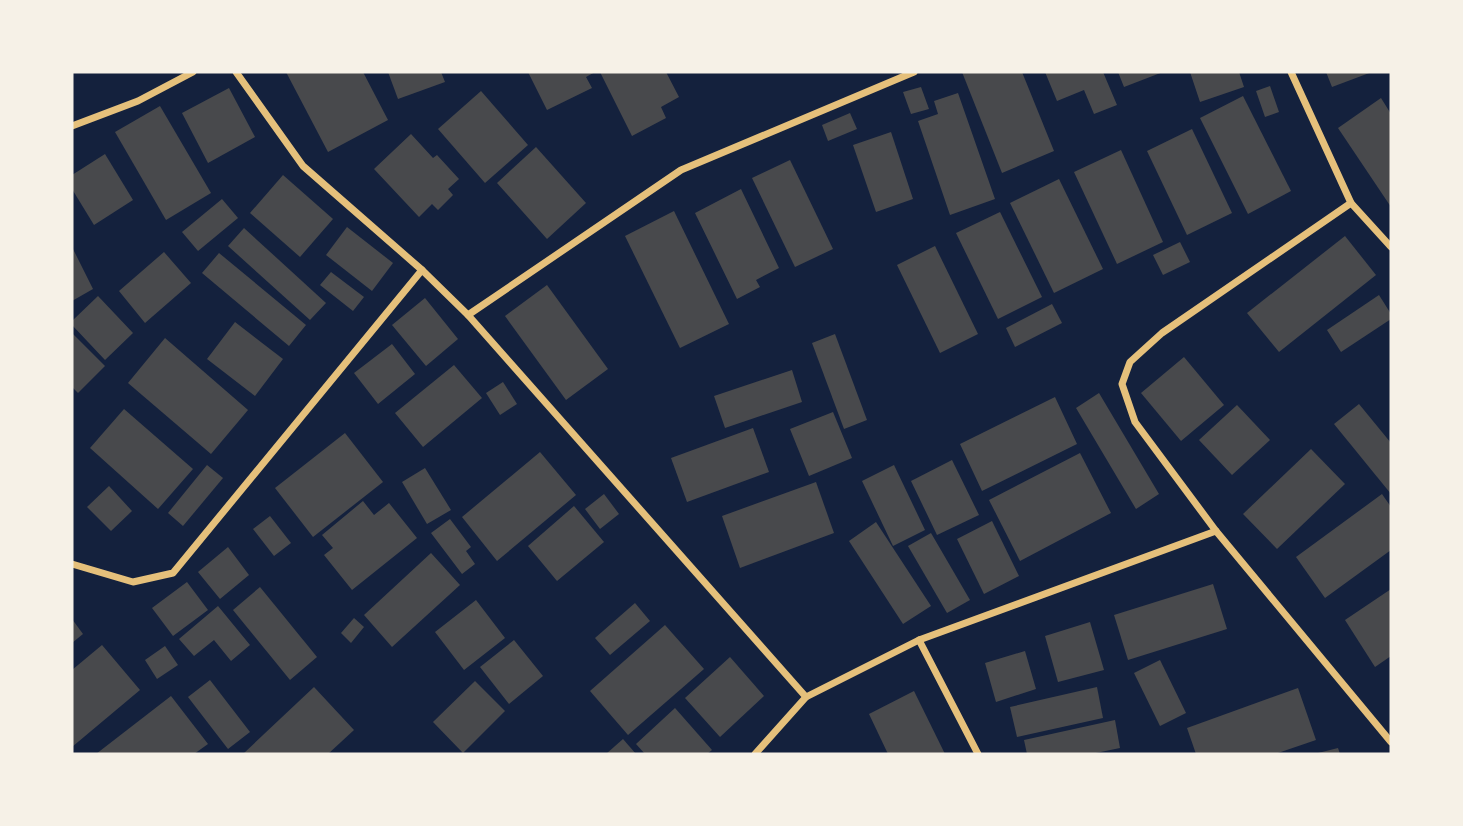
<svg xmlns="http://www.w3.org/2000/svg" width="1463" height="826" font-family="Raleway,sans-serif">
<rect width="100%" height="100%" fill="#14213d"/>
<!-- building -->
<g fill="#48494c">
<polygon points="286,72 363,72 388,120 328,152"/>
<polygon points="388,72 441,72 445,82 398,99"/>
<polygon points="528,72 595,72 586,77 592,88 547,110"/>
<polygon points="600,72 666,72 679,97 661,107 666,118 632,136"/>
<polygon points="962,72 1022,72 1054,151 1002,173"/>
<polygon points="1045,72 1103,72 1117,105 1094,114 1084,90 1057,101"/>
<polygon points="1118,72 1163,72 1124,87"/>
<polygon points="1190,72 1239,72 1244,87 1200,102"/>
<polygon points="1326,72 1372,72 1332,87"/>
<polygon points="1270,86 1279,112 1265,117 1256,91"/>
<polygon points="921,87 929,109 911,114 903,92"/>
<polygon points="229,88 255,137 208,163 182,113"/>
<polygon points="481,91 528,145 485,183 438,129"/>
<polygon points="958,93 995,199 950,215 918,121 938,114 934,101"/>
<polygon points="1243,96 1291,191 1248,214 1200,118"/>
<polygon points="1381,98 1391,114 1391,207 1338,128"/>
<polygon points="160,106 211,193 166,220 115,132"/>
<polygon points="850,113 857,129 828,141 822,125"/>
<polygon points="1192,129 1232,213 1187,235 1147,151"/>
<polygon points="891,132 913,199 876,212 853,145"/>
<polygon points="411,134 433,158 437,155 459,179 448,189 453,195 438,210 432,204 419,217 374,169"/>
<polygon points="536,147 586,203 547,239 497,183"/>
<polygon points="1121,150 1163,242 1117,264 1074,172"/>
<polygon points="105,154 133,200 94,225 72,189 72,175"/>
<polygon points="790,160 833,249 795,267 752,178"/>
<polygon points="283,175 333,219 300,257 250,213"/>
<polygon points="1059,179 1103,269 1054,293 1010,203"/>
<polygon points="741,189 779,268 756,280 760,287 737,299 695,213"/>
<polygon points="222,199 238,218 198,251 182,232"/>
<polygon points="674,211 729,324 680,348 625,236"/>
<polygon points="1000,212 1042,297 998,319 956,233"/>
<polygon points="347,227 393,263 372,291 326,255"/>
<polygon points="244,228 326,303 310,320 228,246"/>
<polygon points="1345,236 1376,275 1279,352 1247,313"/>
<polygon points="1180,242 1190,262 1163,275 1153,255"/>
<polygon points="935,246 978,334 940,353 897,265"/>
<polygon points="72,247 93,289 72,301"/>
<polygon points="164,252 191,283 145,323 119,291"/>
<polygon points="219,253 306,325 289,346 202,273"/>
<polygon points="331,272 364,297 353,311 320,285"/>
<polygon points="547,285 608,369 566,400 505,316"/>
<polygon points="1379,295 1391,314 1391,319 1341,352 1327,330"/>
<polygon points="98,296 133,333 105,360 72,325 72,321"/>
<polygon points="425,298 458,339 426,366 392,325"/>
<polygon points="1052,304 1062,323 1015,347 1006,328"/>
<polygon points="235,322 283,359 255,396 207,359"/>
<polygon points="72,333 105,366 78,393 72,387"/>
<polygon points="835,334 867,420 844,429 812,343"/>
<polygon points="165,338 248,410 211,454 128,383"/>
<polygon points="392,344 415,374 378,404 354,373"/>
<polygon points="1184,357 1224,405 1181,441 1141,393"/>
<polygon points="454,365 482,398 423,447 395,413"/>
<polygon points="792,370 802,402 725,428 714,396"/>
<polygon points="503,382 517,404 500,415 486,393"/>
<polygon points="1099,393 1159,494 1136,509 1076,408"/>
<polygon points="1055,397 1077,444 982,491 960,444"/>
<polygon points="1359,404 1391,443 1391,494 1334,424"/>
<polygon points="1237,405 1270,440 1232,475 1199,440"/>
<polygon points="124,409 193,469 158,509 90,448"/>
<polygon points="833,412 852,458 809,476 790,429"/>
<polygon points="753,428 769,472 687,502 671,458"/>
<polygon points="345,433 383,482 313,537 275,488"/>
<polygon points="1311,449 1345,484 1277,549 1243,514"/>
<polygon points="540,452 576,495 497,561 462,517"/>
<polygon points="1080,453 1111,513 1020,561 989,500"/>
<polygon points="952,460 979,515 937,535 911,481"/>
<polygon points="207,465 223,478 183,526 168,513"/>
<polygon points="894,465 925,530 893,546 862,481"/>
<polygon points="425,468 451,510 427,524 402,482"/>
<polygon points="816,482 834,533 740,568 722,516"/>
<polygon points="109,486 132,511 111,531 87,507"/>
<polygon points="604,494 619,514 600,529 585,509"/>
<polygon points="1382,494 1391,507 1391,550 1325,598 1296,557"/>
<polygon points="363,501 374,515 389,503 417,538 352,590 324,555 333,548 322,535"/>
<polygon points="574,506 604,542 557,581 528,546"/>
<polygon points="270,516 291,543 274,556 253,529"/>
<polygon points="450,519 471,547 466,551 475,564 462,574 431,533"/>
<polygon points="992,521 1019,576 984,594 957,539"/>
<polygon points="876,522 931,606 903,624 849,541"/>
<polygon points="931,533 970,600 947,613 908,546"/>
<polygon points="228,547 249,575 220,599 198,572"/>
<polygon points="431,553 460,585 392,647 364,615"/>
<polygon points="187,582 208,610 173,636 152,608"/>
<polygon points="1213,584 1227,629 1128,660 1114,615"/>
<polygon points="260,587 317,657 290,680 233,610"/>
<polygon points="1391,589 1391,656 1375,667 1345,620"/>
<polygon points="476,600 505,638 464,670 435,632"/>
<polygon points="635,603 650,621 610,655 595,638"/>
<polygon points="218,606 250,645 231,661 214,640 194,656 179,639"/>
<polygon points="354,618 364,627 351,643 341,633"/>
<polygon points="72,619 83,634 72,643"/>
<polygon points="1090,622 1104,670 1058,682 1045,636"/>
<polygon points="665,625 704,669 628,735 590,691"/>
<polygon points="514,640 543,676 509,704 480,667"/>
<polygon points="102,645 140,690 72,747 72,670"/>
<polygon points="165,646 178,665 157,679 145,660"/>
<polygon points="1025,651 1036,689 996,702 985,663"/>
<polygon points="730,657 764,696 720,737 685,698"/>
<polygon points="1160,660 1186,713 1160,726 1134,673"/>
<polygon points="210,680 250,732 228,749 188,697"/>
<polygon points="475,681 505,711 463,753 433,722"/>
<polygon points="314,687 354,730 328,754 243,754"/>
<polygon points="1097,687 1103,718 1017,737 1010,707"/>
<polygon points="1298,688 1316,740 1275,754 1196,754 1187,728"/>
<polygon points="914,691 945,754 888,754 869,714"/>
<polygon points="171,696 208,744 194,754 96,754"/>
<polygon points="675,708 712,750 707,754 645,754 636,744"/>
<polygon points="1115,720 1120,748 1091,754 1027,754 1024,740"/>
<polygon points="623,739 636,754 606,754"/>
<polygon points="1338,748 1340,754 1318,754 1318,753"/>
</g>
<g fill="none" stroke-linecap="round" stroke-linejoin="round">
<!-- minor -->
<g stroke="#e5c07b" stroke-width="7">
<polyline points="236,72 303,166 422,270 468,315 806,697"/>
<polyline points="1291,72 1351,203 1391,247"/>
<polyline points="72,126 138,101 193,72"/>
<polyline points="1351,203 1162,333 1130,362 1122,384 1135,422 1216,531 1391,742"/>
<polyline points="468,315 681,170 914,72"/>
<polyline points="72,564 133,582 173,573 422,270"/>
<polyline points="919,640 978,754"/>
<polyline points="755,754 806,697 919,640 1216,531"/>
</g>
</g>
<!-- border -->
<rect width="1463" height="826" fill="none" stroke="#f6f1e7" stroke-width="147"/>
</svg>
